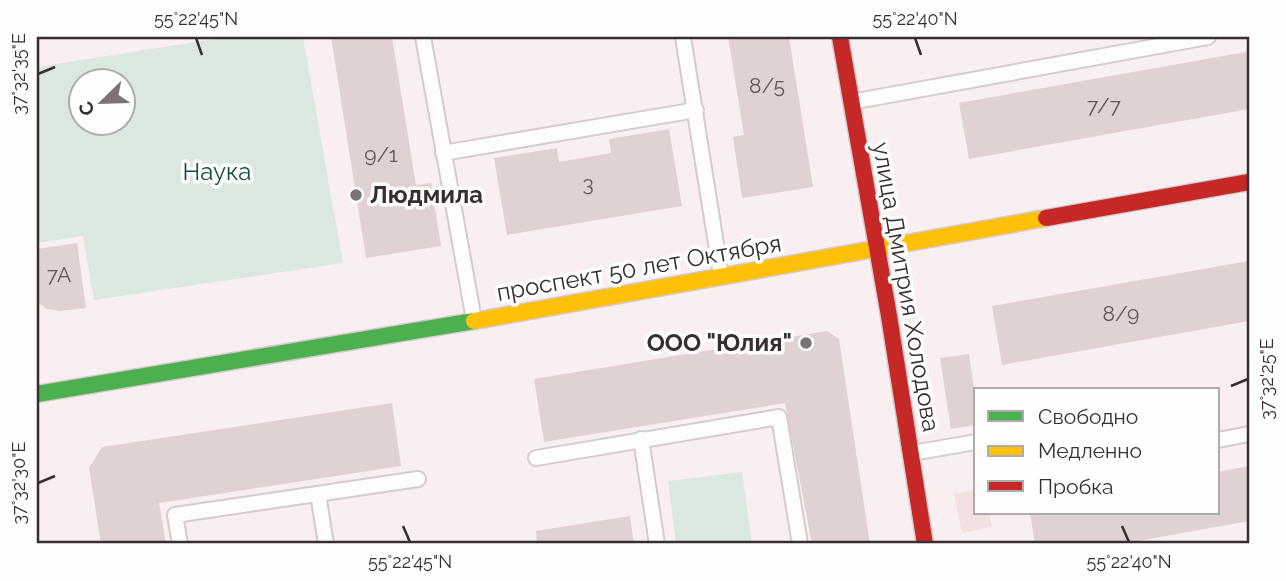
<svg xmlns="http://www.w3.org/2000/svg" width="1286" height="581" font-family="Raleway,sans-serif">
<rect width="100%" height="100%" fill="#faeff0"/>
<!-- built -->
<polygon fill="#f3e1e2" points="976,490 976,513 989,513 992,527 962,533 954,494"/>
<!-- green -->
<g fill="#dbe8e0" fill-rule="evenodd">
<path d="M227,37H303L343,263L94,300L83,236L37,243V67ZM80,80H122V122H80Z"/>
<polygon points="742,472 752,544 676,544 668,481"/>
</g>
<!-- building -->
<g fill="#e0d1d2">
<polygon points="331,37 392,37 416,185 431,183 441,246 366,258"/>
<polygon points="728,37 789,37 813,187 742,198 733,137 744,135"/>
<polygon points="1246,52 1249,68 1249,109 969,159 959,103"/>
<polygon points="669,129 682,206 507,235 494,158 557,148 559,162 611,153 609,139"/>
<polygon points="77,243 86,308 60,311 47,309 37,302 37,249"/>
<polygon points="1249,261 1249,321 1002,365 992,306"/>
<polygon points="827,331 839,339 870,544 812,544 785,403 544,442 534,379"/>
<polygon points="969,354 976,404 976,425 951,429 940,358"/>
<polygon points="392,403 401,466 159,503 166,544 101,544 89,468 102,447"/>
<polygon points="1249,466 1249,521 1121,544 1035,544 1030,513 1218,513 1218,472"/>
<polygon points="630,516 634,544 537,544 536,531"/>
</g>
<g fill="none" stroke-linecap="round" stroke-linejoin="round">
<!-- lane casing -->
<g stroke="#d4cbcc" stroke-width="18">
<g id="lane">
<polyline points="423,37 474,320"/>
<polyline points="683,37 721,275"/>
<polyline points="851,102 1208,37"/>
<polyline points="443,153 696,110"/>
<polyline points="641,439 657,544"/>
<polyline points="1218,440 1249,434"/>
<polyline points="912,453 976,442"/>
<polyline points="536,458 779,417 800,544"/>
<polyline points="318,494 326,544"/>
<polyline points="180,544 175,515 418,479"/>
</g>
</g>
<!-- fast casing -->
<g stroke="#d4cbcc" stroke-width="19">
<polyline id="fast" points="37,394 474,321"/>
</g>
<!-- slow casing -->
<g stroke="#d4cbcc" stroke-width="19">
<polyline id="slow" points="474,321 1046,218"/>
</g>
<!-- jam casing -->
<g stroke="#d4cbcc" stroke-width="19">
<g id="jam">
<polyline points="840,37 889,316 925,544"/>
<polyline points="1046,218 1249,182"/>
</g>
</g>
<!-- lane -->
<use href="#lane" stroke="#fefdfd" stroke-width="14"/>
<!-- fast -->
<use href="#fast" stroke="#4caf50" stroke-width="16"/>
<!-- slow -->
<use href="#slow" stroke="#ffc107" stroke-width="16"/>
<!-- jam -->
<use href="#jam" stroke="#c62828" stroke-width="16"/>
</g>
<!-- ticks -->
<path fill="none" stroke="#372e2f" stroke-width="2.5" d="M196,38L202,55M915,38L921,55M38,74L55,67M1231,386L1248,379M38,483L55,476M403,526L410,542M1122,526L1129,542"/>
<!-- markers -->
<g fill="#7b7273" stroke="#fefefe" stroke-width="2.5">
<circle cx="356" cy="195" r="7"/>
<circle cx="806" cy="343" r="7"/>
</g>
<g text-anchor="middle" stroke-width="7" stroke-linejoin="round" paint-order="stroke">
<!-- number labels -->
<g font-size="21" fill="#615758">
<text x="767" y="93">8/5</text>
<text x="1104" y="113">7/7</text>
<text x="381" y="162">9/1</text>
<text x="588" y="191">3</text>
<text x="59" y="282">7А</text>
<text x="1121" y="321">8/9</text>
</g>
<!-- park labels -->
<g font-size="24" fill="#105039" stroke="#fefefe">
<text x="217" y="180">Наука</text>
</g>
<!-- poi labels -->
<g font-size="24" font-weight="bold" fill="#372e2f" stroke="#fefefe" text-anchor="start">
<text x="370" y="203">Людмила</text>
<text x="792" y="351" text-anchor="end">ООО "Юлия"</text>
</g>
<!-- street labels -->
<g font-size="24" fill="#372e2f" stroke="#fefefe">
<text transform="translate(639 268) rotate(-10)" y="8">проспект 50 лет Октября</text>
<text transform="translate(906 287) rotate(80)" y="8">улица Дмитрия Холодова</text>
</g>
</g>
<!-- border -->
<rect width="1286" height="581" fill="none" stroke="#fefefe" stroke-width="77"/>
<!-- legend -->
<rect x="974" y="388" width="245" height="126" fill="#fefefe" stroke="#aeabab" stroke-width="2"/>
<rect x="988" y="411" width="35" height="10" fill="#4caf50" stroke="#aeabab" stroke-width="2"/>
<text x="1038" y="424" font-size="21" fill="#372e2f">Свободно</text>
<rect x="988" y="446" width="35" height="10" fill="#ffc107" stroke="#aeabab" stroke-width="2"/>
<text x="1038" y="458" font-size="21" fill="#372e2f">Медленно</text>
<rect x="988" y="481" width="35" height="10" fill="#c62828" stroke="#aeabab" stroke-width="2"/>
<text x="1038" y="494" font-size="21" fill="#372e2f">Пробка</text>
<!-- north arrow -->
<g transform="translate(102 102) rotate(247)"><circle r="33" fill="#fefefe" stroke="#aeabab" stroke-width="2"/>
<path d="M0-5L12 26L0 18L-12 26Z" fill="#7b7273"/>
<text y="-10" font-size="19" font-weight="bold" text-anchor="middle" fill="#372e2f">С</text>
</g>
<rect x="38" y="38" width="1210" height="504" fill="none" stroke="#372e2f" stroke-width="2.5"/>
<g font-size="18" text-anchor="middle" fill="#372e2f">
<text x="196" y="25">55°22'45"N</text>
<text x="915" y="25">55°22'40"N</text>
<text transform="translate(19 74) rotate(-90)" y="6">37°32'35"E</text>
<text transform="translate(1267 379) rotate(-90)" y="6">37°32'25"E</text>
<text transform="translate(19 483) rotate(-90)" y="6">37°32'30"E</text>
<text x="410" y="568">55°22'45"N</text>
<text x="1129" y="568">55°22'40"N</text>
</g>
</svg>
